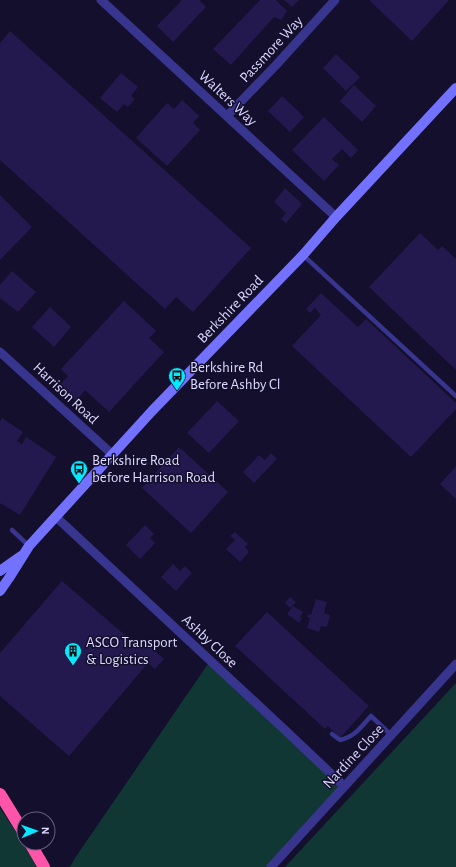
<svg xmlns="http://www.w3.org/2000/svg" width="456" height="867" font-family="'Alegreya Sans',sans-serif">
<rect width="100%" height="100%" fill="#130f2c"/>
<!-- green -->
<g fill="#113735">
<polygon points="210,661 344,786 271,867 70,867 75,858"/>
<polygon points="456,683 456,867 285,867"/>
<polygon points="0,808 39,867 0,867"/>
</g>
<!-- building -->
<g fill="#23194f">
<polygon points="182,0 199,0 206,7 173,42 157,26"/>
<polygon points="260,0 276,0 287,11 281,20 274,17 231,65 213,49"/>
<polygon points="284,0 299,0 292,7"/>
<polygon points="369,0 449,0 412,41"/>
<polygon points="10,31 251,248 193,312 176,297 165,309 0,160 0,43"/>
<polygon points="336,54 360,77 346,91 323,68"/>
<polygon points="121,73 138,87 131,96 135,99 128,107 124,104 117,112 100,98"/>
<polygon points="354,85 376,106 362,122 340,101"/>
<polygon points="282,96 304,117 290,132 268,111"/>
<polygon points="182,100 199,116 193,123 200,130 167,166 136,138 167,103 174,109"/>
<polygon points="324,117 358,150 351,158 342,149 332,159 339,165 324,181 292,150"/>
<polygon points="285,188 302,204 286,223 281,219 286,213 274,202"/>
<polygon points="0,195 32,227 0,260"/>
<polygon points="420,233 438,250 442,246 456,259 456,370 369,287"/>
<polygon points="12,271 36,292 18,312 0,298 0,285"/>
<polygon points="321,293 358,327 366,319 456,403 456,409 411,457 292,346 321,315 315,308 310,313 306,309"/>
<polygon points="124,301 156,331 149,338 164,352 109,412 85,390 76,401 59,386 68,376 61,369"/>
<polygon points="50,307 71,327 54,347 32,327"/>
<polygon points="217,401 239,421 209,453 187,433"/>
<polygon points="2,418 23,432 17,441 22,444 26,437 56,457 20,515 0,503 0,422"/>
<polygon points="179,447 228,492 191,533 142,488"/>
<polygon points="271,453 277,459 254,483 243,472 259,455 265,460"/>
<polygon points="456,466 456,499 440,484"/>
<polygon points="145,525 154,534 150,538 155,543 140,559 126,545"/>
<polygon points="235,532 248,544 245,547 249,552 240,562 226,549 235,540 230,536"/>
<polygon points="173,564 180,571 185,566 192,573 176,591 161,577"/>
<polygon points="62,581 139,647 144,641 164,659 155,669 148,663 69,756 0,696 0,653"/>
<polygon points="290,597 296,602 290,608 285,603"/>
<polygon points="316,599 327,602 324,613 330,615 327,627 321,626 319,632 307,628 310,618 307,617 308,614 311,615"/>
<polygon points="293,606 303,612 300,617 302,618 299,623 287,614"/>
<polygon points="267,612 369,706 340,738 328,726 325,729 235,646"/>
</g>
<g fill="none" stroke-linecap="round" stroke-linejoin="round">
<!-- service -->
<g stroke="#38358f" stroke-width="4.5">
<polyline points="303,255 456,396"/>
<polyline points="12,530 29,546"/>
<path d="M332,734L340,740C355,737 361,727 371,716L391,735"/>
</g>
<!-- minor -->
<g stroke="#38358f" stroke-width="9">
<polyline points="101,0 336,217"/>
<polyline points="227,116 277,64 335,0"/>
<polyline points="0,352 113,455"/>
<polyline points="56,517 286,731 344,786"/>
<polyline points="271,867 456,664"/>
</g>
<!-- secondary -->
<g stroke="#7371ff" stroke-width="10">
<polyline points="0,571 21,556"/>
<polyline points="0,591 9,578 29,546 152,411 303,255 336,217 456,88"/>
</g>
<!-- motorway -->
<g stroke="#ff55a8" stroke-width="12">
<polyline points="0,794 24,833"/>
<polyline points="30,843 44,867"/>
</g>
</g>
<!-- icons -->
<defs>
<g id="bus-pin" transform="scale(0.9)"><path d="M0 17L-7.5 6A9.5 9.5 0 1 1 7.5 6Z" fill="#06e8ff" stroke="#130f2c"/><path d="M-5-6H5V4H4V6H2V4H-2V6H-4V4H-5ZM-3.5-4V0h7V-4ZM-3.5 1.2v1.5H-2V1.2ZM2 1.2v1.5H3.5V1.2Z" fill="#111"/></g>
<g id="building-pin" transform="scale(0.9)"><path d="M0 17L-7.5 6A9.5 9.5 0 1 1 7.5 6Z" fill="#06e8ff" stroke="#130f2c"/><path d="M-4-6H4V6H1V3H-1V6H-4ZM-2.5-4.3h1.7v1.8h-1.7ZM.8-4.3h1.7v1.8H.8ZM-2.5-1h1.7V.8h-1.7ZM.8-1h1.7V.8H.8Z" fill="#111"/></g>
</defs>
<g fill-rule="evenodd">
<use href="#bus-pin" x="177" y="376"/>
<use href="#bus-pin" x="79" y="469"/>
<use href="#building-pin" x="73" y="651"/>
</g>
<g text-anchor="middle" stroke-width="3" stroke-linejoin="round" paint-order="stroke">
<!-- street labels -->
<g font-size="15" fill="#dedaff" stroke="#130f2c">
<text transform="translate(271 49) rotate(-47)" y="5">Passmore Way</text>
<text transform="translate(228 98) rotate(43)" y="5">Walters Way</text>
<text transform="translate(230 309) rotate(-46)" y="5">Berkshire Road</text>
<text transform="translate(66 393) rotate(43)" y="5">Harrison Road</text>
<text transform="translate(210 641) rotate(43)" y="5">Ashby Close</text>
<text transform="translate(353 756) rotate(-47)" y="5">Nardine Close</text>
</g>
<!-- poi labels -->
<g font-size="15" fill="#dedaff" stroke="#130f2c" text-anchor="start">
<text x="190" y="372">Berkshire Rd<tspan x="190" dy="17">Before Ashby Cl</tspan></text>
<text x="92" y="465">Berkshire Road<tspan x="92" dy="17">before Harrison Road</tspan></text>
<text x="86" y="647">ASCO Transport<tspan x="86" dy="17">&amp; Logistics</tspan></text>
</g>
</g>
<!-- north arrow -->
<g transform="translate(36 831) rotate(88)"><circle r="19" fill="#130f2c" stroke="#646080"/>
<path d="M0-3L7 15L0 10L-7 15Z" fill="#06e8ff"/>
<text y="-6" font-size="11" font-weight="bold" text-anchor="middle" fill="#dedaff">N</text>
</g>
</svg>
